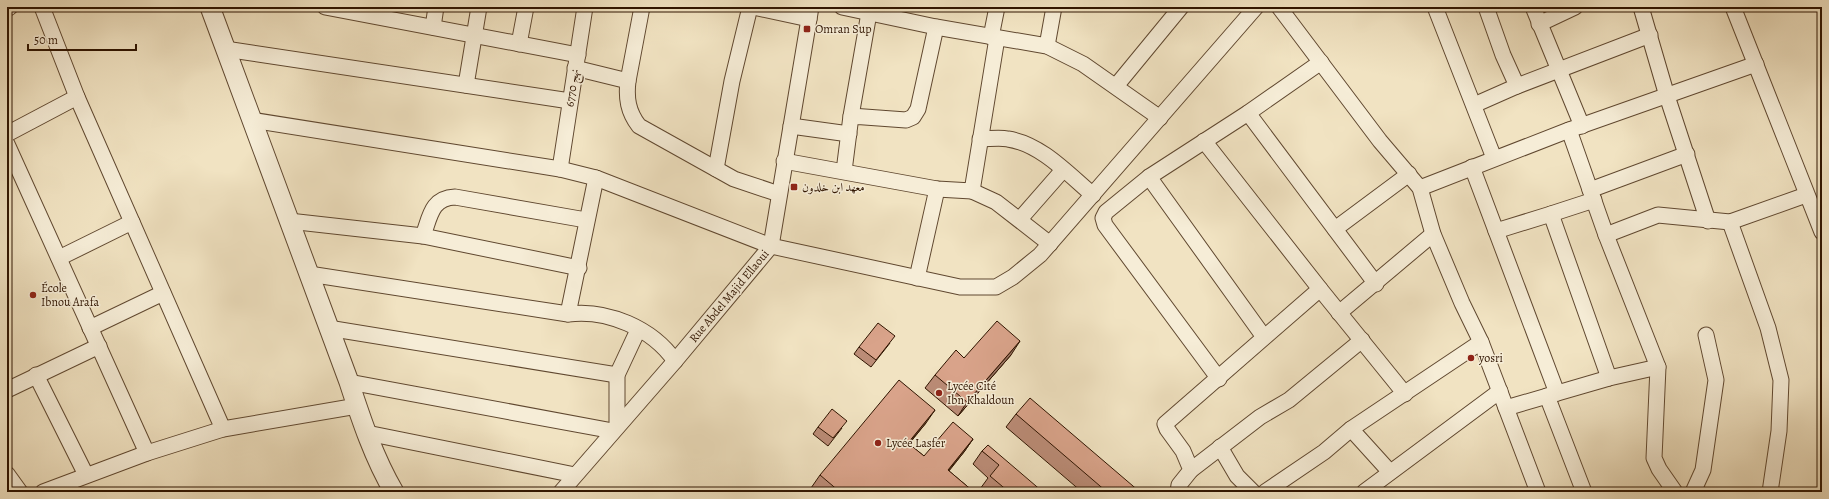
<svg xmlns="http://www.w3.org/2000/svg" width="1829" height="499" font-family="Alegreya,Amiri,serif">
<rect width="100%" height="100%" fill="#f1e3c2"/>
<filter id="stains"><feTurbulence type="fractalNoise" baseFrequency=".005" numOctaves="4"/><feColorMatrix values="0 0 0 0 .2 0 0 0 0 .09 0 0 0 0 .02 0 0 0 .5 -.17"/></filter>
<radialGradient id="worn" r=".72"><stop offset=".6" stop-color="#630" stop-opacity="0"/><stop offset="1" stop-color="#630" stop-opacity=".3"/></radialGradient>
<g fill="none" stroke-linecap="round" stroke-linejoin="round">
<!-- minor casing -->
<g stroke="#604830" stroke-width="17">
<g id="minor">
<polyline points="42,7 77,97 223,429"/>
<polyline points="325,7 578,55"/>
<polyline points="753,7 809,19"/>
<polyline points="842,7 936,27 1047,46 1083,64 1160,118"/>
<polyline points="1279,7 1380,141 1420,188 1433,234 1462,303 1481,342 1538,492"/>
<polyline points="1435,7 1494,158"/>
<polyline points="1533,7 1582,126"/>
<polyline points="1641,7 1667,96 1708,221"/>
<polyline points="1733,7 1822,232"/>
<polyline points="7,9 10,7"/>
<polyline points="1539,24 1575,7"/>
<polyline points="433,27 436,7"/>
<polyline points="991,37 997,7"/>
<polyline points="519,44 526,7"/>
<polyline points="1047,46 1054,7"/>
<polyline points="225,49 570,101"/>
<path d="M575,68L628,81C626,98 628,112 639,126L734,179L779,194"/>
<polyline points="628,81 642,7"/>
<polyline points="466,85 479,7"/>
<polyline points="1116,86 1181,7"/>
<polyline points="1517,86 1650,35"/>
<polyline points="1474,105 1517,86 1503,55 1486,7"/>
<polyline points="1248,113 1376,284"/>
<polyline points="851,116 869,13"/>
<polyline points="251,120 560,169 596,178 771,246 960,287 996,287 1013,277 1040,255 1256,7"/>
<polyline points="791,126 849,134"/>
<polyline points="1569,130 1606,235 1658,367 1654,458 1659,469 1675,492"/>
<polyline points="7,134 77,97"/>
<path d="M980,139C989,139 999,137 1008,139C1041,144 1068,174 1093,195"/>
<polyline points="7,144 147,453"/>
<polyline points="784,161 937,189 972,191 997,38"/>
<polyline points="1472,167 1557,393"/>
<polyline points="560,169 585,7"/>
<polyline points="716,169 732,81 750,7"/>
<polyline points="844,171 851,116 906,120 913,117 918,109 936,27"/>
<polyline points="1149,177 1264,337"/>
<polyline points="1420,188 1569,130 1756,64"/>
<polyline points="1590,190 1687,154"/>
<polyline points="972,191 996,202 1050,244"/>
<polyline points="1551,214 1594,200"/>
<polyline points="1020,219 1063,170"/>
<polyline points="289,221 423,236 579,268"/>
<polyline points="1730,222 1768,328 1781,380 1779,431 1770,492"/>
<polyline points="1335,229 1409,174"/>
<polyline points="1496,231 1551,214 1609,378"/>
<polyline points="1606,235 1658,215 1730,222 1806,195"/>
<path d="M423,236C430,217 431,198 455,197L586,220"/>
<polyline points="59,258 132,222"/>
<path d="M309,274L568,314C607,309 652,328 675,361"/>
<polyline points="917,278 937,189"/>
<polyline points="1320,289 1405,394"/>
<polyline points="1339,313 1433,234"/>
<polyline points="568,314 596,178"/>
<polyline points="90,328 163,293"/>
<polyline points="328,328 617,375"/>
<polyline points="36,375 86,475"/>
<polyline points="1219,379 1105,225 1103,218 1106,212 1149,177 1248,113 1321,62"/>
<polyline points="349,382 613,431"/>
<polyline points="7,390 99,346"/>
<polyline points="1547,396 1584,492"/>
<polyline points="1506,408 1609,378 1658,367"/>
<polyline points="617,426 617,375 638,330"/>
<polyline points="1351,429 1390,472"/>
<polyline points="367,433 575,475"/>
<polyline points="1220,447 1237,476 1253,492"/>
<polyline points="1191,470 1260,417 1289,400 1362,340"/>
<polyline points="7,474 20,492"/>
<polyline points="43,492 147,453 223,429 357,406"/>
<polyline points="561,492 675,361 771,246 811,7"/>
<polyline points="1178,492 1179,485 1191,470 1183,451 1167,429 1165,424 1320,289 1204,141"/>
<polyline points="1265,492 1324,452 1351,429 1481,342"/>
<polyline points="1364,492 1500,391"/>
<polyline points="1693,492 1703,470 1716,380 1706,335"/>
</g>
</g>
<!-- tertiary casing -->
<g stroke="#604830" stroke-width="21">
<path id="tertiary" d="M210,7L349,382C361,419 374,458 394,492"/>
</g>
<!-- minor -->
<use href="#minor" stroke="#f6edd7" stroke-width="15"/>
<!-- tertiary -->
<use href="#tertiary" stroke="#f6edd7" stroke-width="19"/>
</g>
<!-- wall -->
<g fill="#bb8c77" stroke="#2f1400">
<polygon points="890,343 871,367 854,354 859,347"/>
<polygon points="1011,355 958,416 925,388 935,375 964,358"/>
<polygon points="1016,414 1140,492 1082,492 1006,427"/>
<polygon points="926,423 909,444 924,456 973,439 964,452 949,471 974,492 815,492 811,488 820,475"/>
<polygon points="818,427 842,428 828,446 813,434"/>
<polygon points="982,451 1043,492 984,492 980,489 988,478 973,464"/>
</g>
<!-- shaded-wall -->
<g fill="#987261" stroke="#2f1400">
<polygon points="1020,341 1011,355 958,416 967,402"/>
<polygon points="935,410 926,423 898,456 908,443"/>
<polygon points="973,439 964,452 938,483 948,470"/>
</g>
<!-- building -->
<g fill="#d9a38a" stroke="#2f1400">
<polygon points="997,321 1020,341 967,402 935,375 956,350 964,358"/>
<polygon points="878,323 895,336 876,360 859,347"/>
<polygon points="899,380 935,410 908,443 924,456 953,422 973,439 948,470 974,492 840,492 820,475"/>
<polygon points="1030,398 1140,492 1107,492 1016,414"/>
<polygon points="832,409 847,421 833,438 818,427"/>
<polygon points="988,445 1043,492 1009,492 990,476 999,465 982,451"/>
</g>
<!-- markers -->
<g fill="#8f2418" stroke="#f6edd7" stroke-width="1.5">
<rect x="803" y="25" width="8" height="8" rx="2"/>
<rect x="790" y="183" width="8" height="8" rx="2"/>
<circle cx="33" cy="295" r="4"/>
<circle cx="1471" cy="358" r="4"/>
<circle cx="939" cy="393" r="4"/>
<circle cx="878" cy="443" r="4"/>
</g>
<g text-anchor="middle" stroke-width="3" stroke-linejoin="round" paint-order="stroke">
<!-- poi labels -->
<g font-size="12" fill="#2f1400" stroke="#f6edd7" text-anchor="start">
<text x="815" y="33">Omran Sup</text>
<text x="802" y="191">معهد ابن خلدون</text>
<text x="41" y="292">École<tspan x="41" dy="14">Ibnou Arafa</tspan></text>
<text x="1479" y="362">yosri</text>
<text x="947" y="390">Lycée Cité<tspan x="947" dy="14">Ibn Khaldoun</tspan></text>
<text x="886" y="447">Lycée Lasfer</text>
</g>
<!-- street labels -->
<g font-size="12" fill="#2f1400" stroke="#f6edd7">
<text transform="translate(572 88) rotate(-82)" y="4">نهج 6770</text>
<text transform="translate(729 296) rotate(-50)" y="4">Rue Abdel Majid Ellaoui</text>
</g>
</g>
<!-- margin -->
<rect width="1829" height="499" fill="none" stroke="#f1e3c2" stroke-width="24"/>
<rect x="8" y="8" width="1813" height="483" fill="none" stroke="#2f1400" stroke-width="2"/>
<rect x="12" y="12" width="1805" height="475" fill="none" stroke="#2f1400"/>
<!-- scale -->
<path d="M28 44v6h108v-6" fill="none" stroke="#2f1400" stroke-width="2"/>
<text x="34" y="44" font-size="12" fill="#2f1400" stroke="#f6edd7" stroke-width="3" paint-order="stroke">50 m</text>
<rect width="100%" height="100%" filter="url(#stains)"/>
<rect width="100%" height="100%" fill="url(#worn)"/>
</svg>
